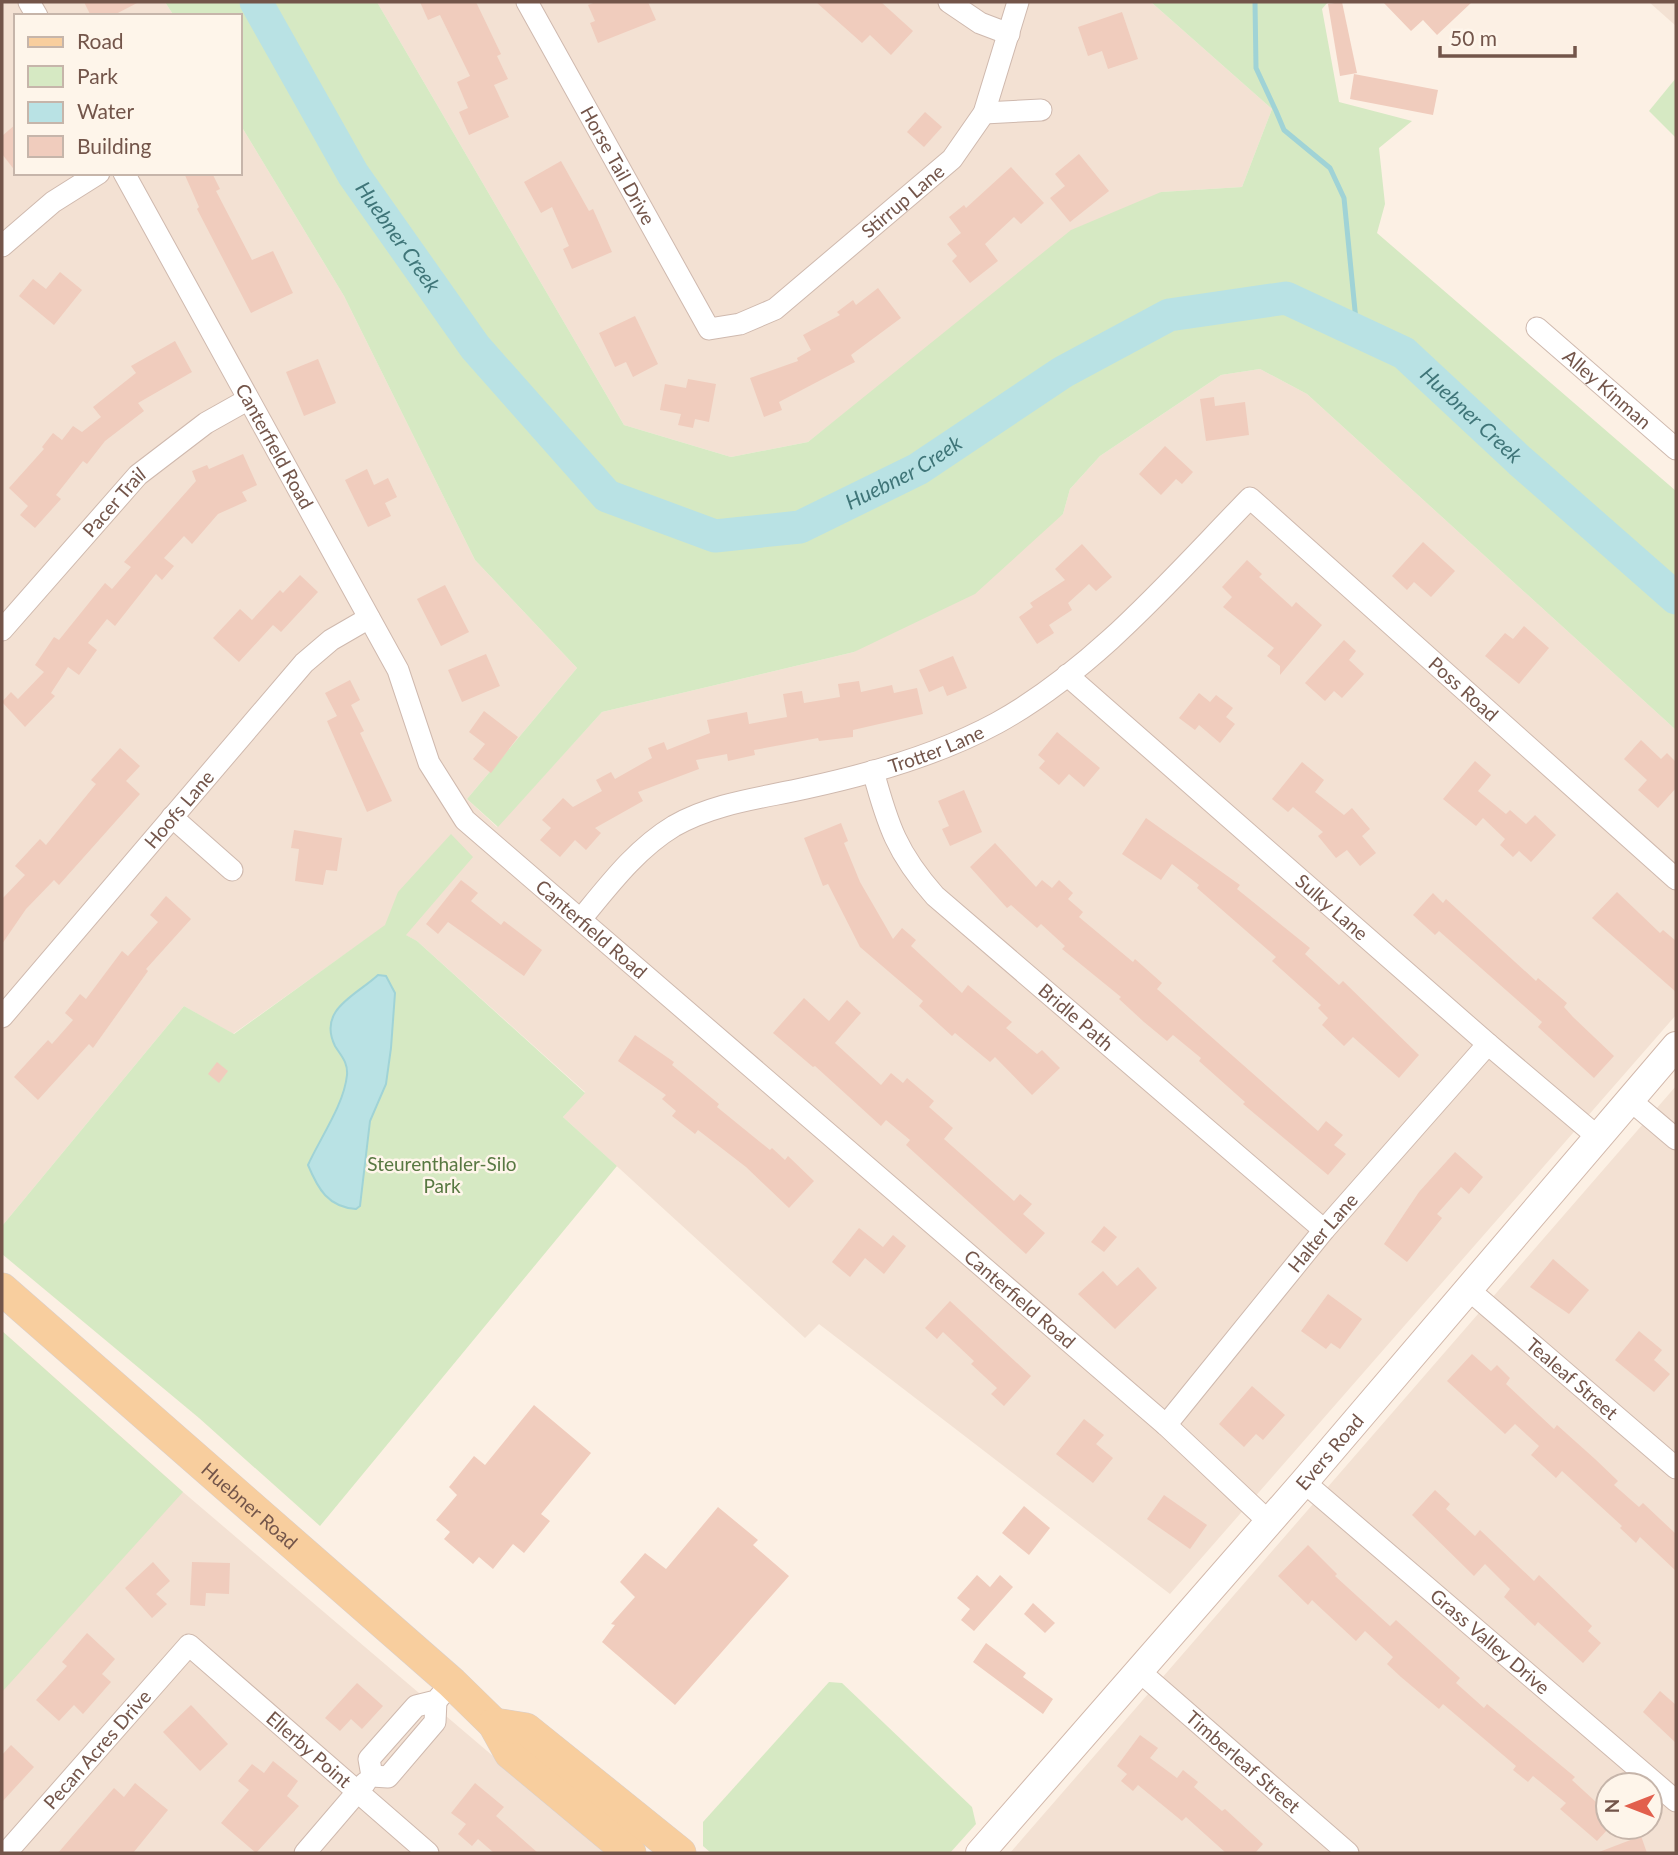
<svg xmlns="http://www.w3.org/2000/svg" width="1678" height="1855" font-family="Lato,sans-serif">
<rect width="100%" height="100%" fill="#fcf0e4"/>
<!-- residential -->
<g fill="#f3e1d3" fill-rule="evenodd">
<polygon points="2,2 165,2 174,16 16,16 16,173 240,173 240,124 344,296 475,560 577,668 467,799 497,827 602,712 854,652 1063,514 1070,489 1100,456 1221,375 1260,369 1307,394 1676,730 1676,1015 1170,1594 819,1324 805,1338 563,1117 585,1092 417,941 386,925 233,1034 184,1006 2,1226"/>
<polygon points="377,2 1151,2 1272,109 1242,187 1161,192 928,348 808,442 731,457 624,425"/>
<polygon points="1649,2 1676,2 1676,26"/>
<path d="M1676,1086V1853H1010ZM1608,1785H1650V1827H1608Z"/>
<polygon points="2,1331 183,1492 607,1853 2,1853"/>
</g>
<!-- green -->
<g fill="#d6e9c3">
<polygon points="165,2 377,2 624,425 731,457 808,442 1071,230 1161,192 1242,187 1272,109 1151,2 1328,2 1322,9 1339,102 1412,121 1379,148 1385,204 1377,233 1676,491 1676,730 1307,394 1260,369 1221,375 1100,456 1070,489 1063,514 975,594 854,652 602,712 498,827 467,799 577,668 475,560 344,296 240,124 240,16 174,16"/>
<polygon points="1676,78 1676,138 1649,111"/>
<polygon points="451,834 473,857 406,935 417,941 585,1093 563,1117 617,1166 320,1526 199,1418 2,1254 2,1226 184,1006 234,1034 385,925 398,892"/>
<polygon points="2,1331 183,1492 2,1692"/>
<polygon points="829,1682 842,1683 972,1807 976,1824 950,1853 711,1853 703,1846 703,1822"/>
</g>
<!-- water -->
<path fill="#b9e2e4" stroke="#a0d3d6" stroke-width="2" d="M378,975L386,976L395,993L391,1048L386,1084L370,1121L360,1206L356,1209C328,1207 318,1189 308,1165C320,1138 344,1105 347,1075C348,1062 341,1056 335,1046C317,1009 357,995 378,975Z"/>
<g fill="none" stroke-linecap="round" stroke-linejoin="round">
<!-- stream -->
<polyline stroke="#a0d3d6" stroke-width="5" points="1255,2 1256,68 1276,111 1284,130 1330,168 1344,198 1357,331"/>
<!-- river -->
<path stroke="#b9e2e4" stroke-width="33" id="s1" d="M256,2L353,174L475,347L607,496L715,536L800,527L918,469L1063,372L1169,315L1286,298L1404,353L1520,461L1676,598"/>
</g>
<!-- building -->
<g fill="#f0ccbd">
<polygon points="84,2 139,2 112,16 91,16"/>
<polygon points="420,2 476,2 501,54 497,56 508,79 494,85 509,117 469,135 459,112 468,108 457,82 470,76 440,15 428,20"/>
<polygon points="596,2 648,2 656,20 598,43 590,23 595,21 588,5"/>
<polygon points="816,2 881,2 913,31 891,55 870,35 862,43"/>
<polygon points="1342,2 1357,73 1340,76 1328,4"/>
<polygon points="1383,2 1472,2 1437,35 1423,20 1411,31"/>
<polygon points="1122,12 1138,59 1108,69 1102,51 1088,56 1078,27"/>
<polygon points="1354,74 1438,90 1433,115 1350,99"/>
<polygon points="925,112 942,127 924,147 907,132"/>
<polygon points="16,124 16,172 2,154 2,136"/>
<polygon points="1079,154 1109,191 1070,222 1050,198 1065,186 1055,174"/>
<polygon points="561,161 589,211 593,209 612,252 572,269 563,249 569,246 552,207 541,213 524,182"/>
<polygon points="1011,167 1044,203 1021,224 1014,217 985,244 998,261 970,283 952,261 957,256 947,244 961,233 949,217 964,205 966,208"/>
<polygon points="184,173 212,173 220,189 216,191 252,260 273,251 293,293 251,313 197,209 199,207"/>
<polygon points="60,272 82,290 54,325 19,296 33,279 46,289"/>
<polygon points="878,288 901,318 851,355 855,362 779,402 782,410 764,417 750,378 798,361 797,358 811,350 803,335 840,315 837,312 853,300 856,305"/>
<polygon points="635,316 658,364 633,377 626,362 615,367 599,333"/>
<polygon points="175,341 192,372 138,403 144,411 105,441 87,464 83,461 56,495 61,499 35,528 20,515 28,506 9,488 44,449 42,447 53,433 62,440 73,426 82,432 101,417 93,407 136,373 131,366"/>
<polygon points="318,359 336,403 304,416 286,372"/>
<polygon points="688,379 716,384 709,422 695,419 693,428 678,425 681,414 660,410 665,384 686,388"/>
<polygon points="1214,397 1215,406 1245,402 1249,435 1206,441 1200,399"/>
<polygon points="1165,446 1193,472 1182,484 1176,479 1161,495 1139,474"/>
<polygon points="243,454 257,485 242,492 247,501 218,514 192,544 184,536 164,558 174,566 162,580 156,574 115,626 107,619 88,643 97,650 79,675 68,667 51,693 55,696 25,727 2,702 11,692 18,699 44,672 35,665 54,637 59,640 105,583 112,589 131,567 124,562 196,481 192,471 207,465 209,469"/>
<polygon points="367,469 374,485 388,478 397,497 385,503 391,516 368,527 345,480"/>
<polygon points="1423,542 1455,571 1431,597 1414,582 1407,590 1392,576"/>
<polygon points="1082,544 1112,577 1096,591 1089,584 1068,603 1072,610 1049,625 1054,633 1037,644 1019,617 1033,607 1030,603 1065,580 1055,569"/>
<polygon points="1247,560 1262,574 1259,577 1292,607 1296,602 1322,625 1280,675 1280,666 1267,656 1274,648 1223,607 1232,597 1222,587"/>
<polygon points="300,575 318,592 281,632 273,625 239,662 213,638 240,609 252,620 280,590 283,593"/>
<polygon points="445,585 469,632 441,646 417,599"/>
<polygon points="1524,626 1549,648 1519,684 1485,656 1505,633 1513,639"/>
<polygon points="1344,640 1356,651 1349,660 1364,674 1342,698 1334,691 1325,701 1305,683"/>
<polygon points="486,654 500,686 462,702 448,670"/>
<polygon points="953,656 967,688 947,696 943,686 929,692 919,670"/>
<polygon points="350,680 360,700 351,705 364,731 360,733 392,801 367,812 327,721 337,716 325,693"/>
<polygon points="859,681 861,692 892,685 894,693 917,688 923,714 853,730 853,737 819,741 818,738 754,750 755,755 728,761 727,754 696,760 699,769 638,792 643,801 595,828 601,833 586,850 575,840 560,857 540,840 551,828 542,820 563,798 573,807 602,791 596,780 611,772 615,779 652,758 648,748 664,742 667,750 710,733 707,720 747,712 749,724 787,717 783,694 802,691 804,703 840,697 838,684"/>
<polygon points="1199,693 1210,702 1216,695 1233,708 1226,717 1235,724 1220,743 1199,725 1195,730 1179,718"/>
<polygon points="484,711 518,737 491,773 473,759 485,744 469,732"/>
<polygon points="1057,732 1100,768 1084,787 1069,774 1059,785 1039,768 1045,761 1038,755"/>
<polygon points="1641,740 1661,759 1667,753 1676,762 1676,788 1658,808 1638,790 1647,780 1624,759"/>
<polygon points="120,748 140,766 126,781 140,794 59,885 54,880 26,909 2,944 2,899 25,875 15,866 40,839 46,845 96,784 91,780"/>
<polygon points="1475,761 1491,775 1478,791 1506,814 1510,810 1526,824 1535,815 1556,835 1531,862 1519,851 1513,857 1500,845 1505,839 1483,818 1476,826 1443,799"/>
<polygon points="1302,762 1324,780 1315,792 1344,815 1352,808 1370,829 1362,836 1376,853 1360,866 1347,850 1336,858 1318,836 1323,832 1293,807 1288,812 1272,799"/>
<polygon points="964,790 982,832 950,846 942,829 949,826 938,801"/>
<polygon points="1146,818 1240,885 1237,889 1310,948 1305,954 1339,985 1343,981 1419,1055 1399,1078 1353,1037 1344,1046 1322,1025 1328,1018 1318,1008 1321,1005 1272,961 1276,957 1197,888 1199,885 1172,864 1161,880 1122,854"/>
<polygon points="841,823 848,841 844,843 860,882 893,939 902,928 916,940 911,946 962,993 968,985 1012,1022 1006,1028 1037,1054 1042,1050 1060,1068 1032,1095 995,1057 990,1062 955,1033 952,1036 919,1006 923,1001 860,947 828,884 823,886 804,838"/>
<polygon points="294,830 342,838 337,871 326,870 323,885 295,881 299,849 291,848"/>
<polygon points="995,843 1036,887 1042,880 1052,888 1059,880 1073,893 1068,899 1083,912 1079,917 1133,962 1135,959 1162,983 1157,989 1318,1131 1326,1121 1343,1135 1334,1145 1346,1154 1328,1175 1243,1104 1245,1102 1199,1061 1201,1058 1173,1035 1167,1041 1144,1022 1119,999 1121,997 1062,949 1065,946 1041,924 1037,928 1011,905 1007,908 970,867"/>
<polygon points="461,880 478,893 471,901 501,925 504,921 542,950 524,976 448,922 438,934 426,924"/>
<polygon points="1617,892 1660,933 1663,930 1676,941 1676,992 1592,918"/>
<polygon points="1433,893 1443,903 1446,899 1536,981 1538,978 1567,1003 1564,1007 1573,1017 1614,1056 1594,1078 1538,1027 1542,1022 1439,931 1435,935 1413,915"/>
<polygon points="166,896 191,919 146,969 148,971 93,1048 89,1044 38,1100 14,1077 48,1040 52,1044 73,1020 65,1013 80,994 86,999 122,951 128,956 158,922 150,915"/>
<polygon points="804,998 829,1021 847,1000 861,1013 835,1043 881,1085 891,1073 903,1083 907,1078 934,1101 929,1107 953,1128 944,1139 1014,1201 1020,1194 1032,1204 1023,1214 1045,1233 1026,1254 906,1145 910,1140 886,1120 881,1126 815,1066 813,1067 773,1033"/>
<polygon points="635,1035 674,1062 672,1065 719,1104 717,1107 770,1150 772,1148 785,1160 788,1156 814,1181 789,1208 746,1167 698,1130 695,1134 672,1116 676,1111 662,1099 666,1095 618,1061"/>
<polygon points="217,1062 228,1071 219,1083 208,1074"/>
<polygon points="1455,1152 1483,1177 1469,1194 1461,1187 1437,1214 1442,1218 1407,1262 1384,1244 1419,1192"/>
<polygon points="1104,1226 1117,1237 1104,1252 1091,1242"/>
<polygon points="859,1228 883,1247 893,1235 906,1246 884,1274 865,1258 850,1277 832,1262"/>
<polygon points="1553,1259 1589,1290 1569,1314 1530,1287"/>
<polygon points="1138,1267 1157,1288 1115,1329 1078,1294 1103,1271 1117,1286"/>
<polygon points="1328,1294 1362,1319 1340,1349 1331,1343 1326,1349 1301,1331"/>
<polygon points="950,1301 1031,1376 1004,1406 991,1394 997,1388 971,1364 974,1361 943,1332 937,1339 925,1328"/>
<polygon points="1639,1331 1662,1350 1654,1360 1670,1374 1654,1392 1615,1360"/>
<polygon points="1472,1354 1491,1371 1497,1365 1510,1378 1506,1384 1554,1429 1557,1425 1595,1459 1618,1481 1614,1485 1639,1507 1643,1503 1676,1534 1676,1571 1640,1537 1636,1543 1620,1528 1622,1526 1562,1471 1556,1478 1531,1455 1539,1446 1515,1424 1505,1434 1447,1381"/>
<polygon points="1252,1386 1285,1415 1263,1440 1256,1434 1244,1447 1219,1424"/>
<polygon points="534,1405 591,1453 541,1514 550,1521 524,1553 513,1544 493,1569 479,1557 473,1564 444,1539 450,1532 436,1520 457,1495 449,1487 474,1456 485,1465"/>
<polygon points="1084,1419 1104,1435 1096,1444 1113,1458 1093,1483 1056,1454"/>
<polygon points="1435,1490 1450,1504 1446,1509 1475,1536 1480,1530 1534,1581 1539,1575 1592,1626 1588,1631 1601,1643 1583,1663 1538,1622 1535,1626 1504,1597 1510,1589 1485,1564 1474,1576 1412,1515"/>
<polygon points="1164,1495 1207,1525 1190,1549 1147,1519"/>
<polygon points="1024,1506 1050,1528 1029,1555 1002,1533"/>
<polygon points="718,1507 758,1540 753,1545 789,1576 675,1705 602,1642 615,1625 611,1624 635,1597 620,1582 645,1553 666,1569"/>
<polygon points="1308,1545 1337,1574 1335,1576 1390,1626 1396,1620 1460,1678 1456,1683 1484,1708 1487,1704 1575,1777 1572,1780 1608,1813 1608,1829 1597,1841 1560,1809 1566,1803 1533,1776 1528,1782 1513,1770 1516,1766 1443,1704 1439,1709 1401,1677 1387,1664 1393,1657 1365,1631 1356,1641 1312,1600 1308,1605 1278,1576"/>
<polygon points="153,1562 170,1581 156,1594 167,1604 152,1618 125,1588"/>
<polygon points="192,1562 230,1563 229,1594 206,1593 205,1606 190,1605"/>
<polygon points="977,1575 990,1587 1000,1575 1013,1587 974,1631 961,1620 970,1609 957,1598"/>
<polygon points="1033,1603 1055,1623 1045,1633 1024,1614"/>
<polygon points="87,1633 115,1659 102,1674 111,1682 83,1714 74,1705 59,1721 36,1700 67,1666 62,1662"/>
<polygon points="986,1643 1026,1673 1023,1677 1053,1699 1043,1714 973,1662"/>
<polygon points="357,1683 383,1706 362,1729 351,1719 340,1731 325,1718"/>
<polygon points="1660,1691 1676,1705 1676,1743 1643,1712"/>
<polygon points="191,1705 228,1744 200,1771 163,1732"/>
<polygon points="1140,1735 1158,1748 1150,1758 1177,1778 1183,1770 1198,1782 1194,1787 1222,1811 1225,1809 1263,1844 1255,1853 1226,1853 1186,1817 1182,1821 1138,1785 1133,1791 1121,1781 1127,1774 1117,1766"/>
<polygon points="11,1745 34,1767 2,1802 2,1755"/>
<polygon points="273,1761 298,1781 287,1796 299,1806 256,1853 221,1823 249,1790 238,1781 252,1764 264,1773"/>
<polygon points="135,1783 168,1810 133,1853 58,1853 114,1788 124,1797"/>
<polygon points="475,1783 504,1807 496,1816 538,1853 494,1853 478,1839 472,1846 458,1834 466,1824 451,1813"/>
<polygon points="1641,1836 1647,1853 1599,1853 1599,1852"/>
</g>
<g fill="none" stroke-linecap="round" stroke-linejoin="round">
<!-- street casing -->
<g stroke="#cfb9ae" stroke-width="23">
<g id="street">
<polyline points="29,2 37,16"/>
<path id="s2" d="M527,2L709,329L740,324L775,309L952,159L984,113L1018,2"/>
<polyline points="949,2 980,23 1009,34"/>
<polyline points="984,113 1041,110"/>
<path id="s3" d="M124,173L398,670L429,763L465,820L1166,1425L1268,1521"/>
<polyline points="2,246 53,202 99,173"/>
<path id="s4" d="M1537,328L1676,449"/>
<path id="s5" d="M2,630L138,475L206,423L247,400"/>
<path id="s6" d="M1067,675L1488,1044L1599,1138"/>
<path id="s7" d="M873,771C888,826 897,853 935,896L1324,1230"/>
<polyline points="172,817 232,870"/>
<path id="s8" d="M581,919C609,885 636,849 674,826C714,803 762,798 806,788C871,774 938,755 997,723C1096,668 1172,578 1250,498L1676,879"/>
<path id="s9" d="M2,1017L304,663L331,640L369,618"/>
<polyline points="1630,1100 1676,1139"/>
<path id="s10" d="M1469,1290L1676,1468"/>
<path id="s11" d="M1166,1425L1324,1230L1488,1044"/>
<path id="s12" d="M1304,1482L1676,1801"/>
<path id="s13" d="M1139,1671L1348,1853"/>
<polyline points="372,1776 369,1759 416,1706 436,1701 452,1683"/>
<polyline points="372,1776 388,1777 435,1722 436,1701"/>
<path id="s14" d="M6,1853L189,1645L428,1853"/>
<polyline points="305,1853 365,1783"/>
</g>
</g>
<!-- secondary casing -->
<g stroke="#d2b8ab" stroke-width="30">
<g id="secondary">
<path id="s15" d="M980,1853L1304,1482L1676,1046"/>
</g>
</g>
<!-- primary casing -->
<g stroke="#d8cfcc" stroke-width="33">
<g id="primary">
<path id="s16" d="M2,1289L452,1683L494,1724L510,1753L630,1853"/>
<polyline points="494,1724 526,1729 680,1853"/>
</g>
</g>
<!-- street -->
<use href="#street" stroke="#fff" stroke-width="21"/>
<!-- secondary -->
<use href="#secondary" stroke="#fff" stroke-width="28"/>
<!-- primary -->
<use href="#primary" stroke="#f8ce9e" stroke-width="32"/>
</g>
<g text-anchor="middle" stroke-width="5" stroke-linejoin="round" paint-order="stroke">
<!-- street labels -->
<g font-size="19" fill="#73554a" stroke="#fef5ea">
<text dy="7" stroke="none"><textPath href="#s2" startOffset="187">Horse Tail Drive</textPath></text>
<text dy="7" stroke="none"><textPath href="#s2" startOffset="611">Stirrup Lane</textPath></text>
<text dy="7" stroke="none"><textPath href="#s4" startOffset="93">Alley Kinman</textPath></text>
<text dy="7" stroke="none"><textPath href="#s3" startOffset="312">Canterfield Road</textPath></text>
<text dy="7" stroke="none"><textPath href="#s5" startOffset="170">Pacer Trail</textPath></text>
<text dy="7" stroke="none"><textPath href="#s8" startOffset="1099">Poss Road</textPath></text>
<text dy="7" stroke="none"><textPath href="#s8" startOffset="406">Trotter Lane</textPath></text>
<text dy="7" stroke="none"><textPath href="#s9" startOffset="273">Hoofs Lane</textPath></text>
<text dy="7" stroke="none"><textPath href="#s6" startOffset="352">Sulky Lane</textPath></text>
<text dy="7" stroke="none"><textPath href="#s3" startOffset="900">Canterfield Road</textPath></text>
<text dy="7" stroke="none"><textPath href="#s7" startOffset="327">Bridle Path</textPath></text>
<text dy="7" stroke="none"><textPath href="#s11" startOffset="248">Halter Lane</textPath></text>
<text dy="7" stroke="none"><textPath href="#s3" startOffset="1466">Canterfield Road</textPath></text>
<text dy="7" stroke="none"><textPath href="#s10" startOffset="136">Tealeaf Street</textPath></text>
<text dy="7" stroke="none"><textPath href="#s15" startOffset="532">Evers Road</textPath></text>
<text dy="7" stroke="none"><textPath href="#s16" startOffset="329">Huebner Road</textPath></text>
<text dy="7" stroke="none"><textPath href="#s12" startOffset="245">Grass Valley Drive</textPath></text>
<text dy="7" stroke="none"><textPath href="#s14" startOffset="138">Pecan Acres Drive</textPath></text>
<text dy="7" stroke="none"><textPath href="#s14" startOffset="436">Ellerby Point</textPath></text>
<text dy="7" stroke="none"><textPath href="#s13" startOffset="138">Timberleaf Street</textPath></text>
</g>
<!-- park labels -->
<g font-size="19" fill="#587842" stroke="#fef5ea">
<text x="442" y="1171">Steurenthaler-Silo<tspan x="442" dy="22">Park</tspan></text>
</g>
<!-- water labels -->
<g font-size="21" font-style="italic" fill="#3f7578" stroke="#fef5ea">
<text dy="7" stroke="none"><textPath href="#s1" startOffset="275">Huebner Creek</textPath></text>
<text dy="7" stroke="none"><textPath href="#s1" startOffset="1575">Huebner Creek</textPath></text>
<text dy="7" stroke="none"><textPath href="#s1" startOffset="926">Huebner Creek</textPath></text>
</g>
</g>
<!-- border -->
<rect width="1678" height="1855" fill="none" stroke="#73554a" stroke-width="7"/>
<!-- legend -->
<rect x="14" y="14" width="228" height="161" fill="#fef5ea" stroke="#c6b5aa" stroke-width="2"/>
<rect x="28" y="37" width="35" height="10" fill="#f8ce9e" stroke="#c6b5aa" stroke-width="2"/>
<text x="77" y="49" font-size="21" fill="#73554a">Road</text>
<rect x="28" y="66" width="35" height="21" fill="#d6e9c3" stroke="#c6b5aa" stroke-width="2"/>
<text x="77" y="84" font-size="21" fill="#73554a">Park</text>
<rect x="28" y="102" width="35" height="21" fill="#b9e2e4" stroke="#c6b5aa" stroke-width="2"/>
<text x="77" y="119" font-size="21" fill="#73554a">Water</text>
<rect x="28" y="136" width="35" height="21" fill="#f0ccbd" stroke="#c6b5aa" stroke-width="2"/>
<text x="77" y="154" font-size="21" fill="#73554a">Building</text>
<!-- north arrow -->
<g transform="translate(1629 1806) rotate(270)"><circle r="33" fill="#fef5ea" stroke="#c6b5aa" stroke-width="2"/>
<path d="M0-5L12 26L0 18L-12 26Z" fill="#e25f4d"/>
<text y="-10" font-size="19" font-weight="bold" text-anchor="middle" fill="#73554a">N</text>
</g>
<!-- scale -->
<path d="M1440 46v10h135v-10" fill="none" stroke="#73554a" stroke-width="3.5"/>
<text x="1450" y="46" font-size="21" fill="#73554a" stroke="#fef5ea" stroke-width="5" paint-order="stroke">50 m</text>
</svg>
